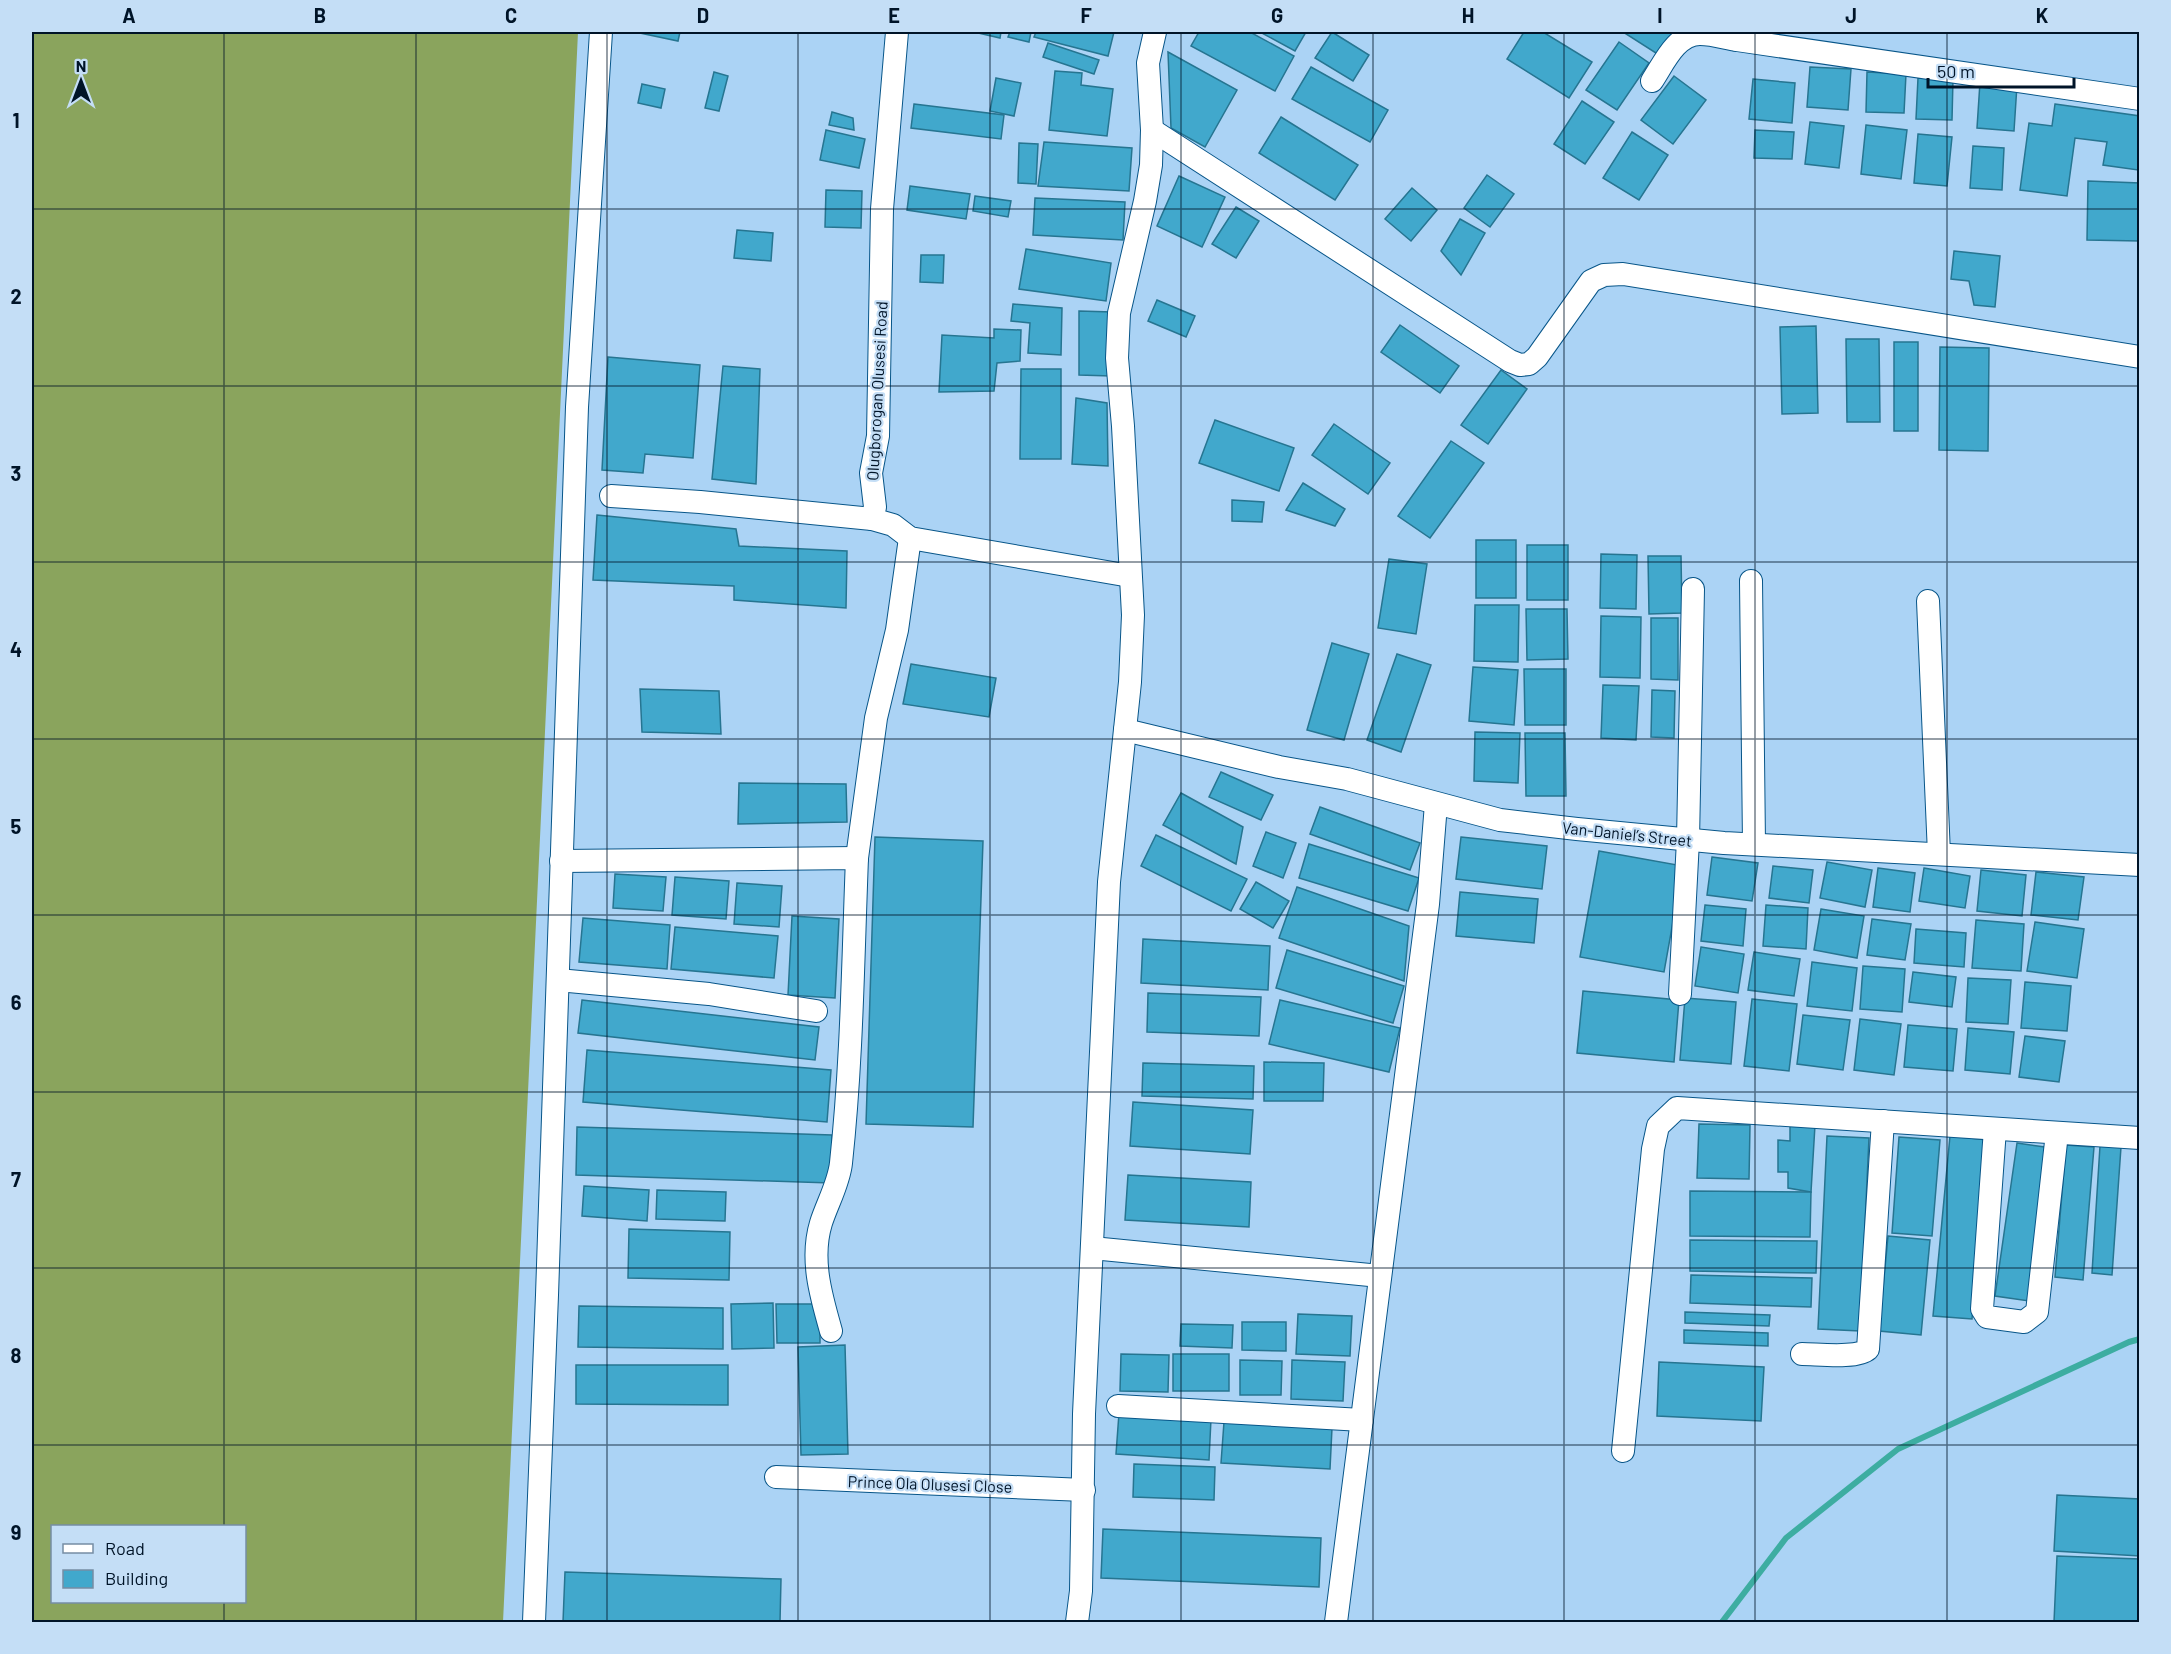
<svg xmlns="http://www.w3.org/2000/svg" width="2171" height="1654" font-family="Barlow,sans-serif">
<rect width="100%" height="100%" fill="#abd3f5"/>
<!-- forest -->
<path fill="#8aa45d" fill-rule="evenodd" d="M32,32H578L503,1622H32ZM52,1526H244V1602H52Z"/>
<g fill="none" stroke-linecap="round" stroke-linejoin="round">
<!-- stream -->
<polyline stroke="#3dada1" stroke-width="6" points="1722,1622 1786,1538 1898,1449 2129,1342 2140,1339"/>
</g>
<!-- building -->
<g fill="#41a8cc" stroke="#267591" stroke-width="1.5">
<polygon points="641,32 680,32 678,41 640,33"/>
<polygon points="974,32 1001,32 1000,38"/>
<polygon points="1010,32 1031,32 1029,42 1008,37"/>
<polygon points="1036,32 1114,32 1108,56 1034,37"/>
<polygon points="1199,32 1250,32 1294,56 1275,91 1191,46"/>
<polygon points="1260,32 1306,32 1295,51"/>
<polygon points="1332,32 1369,55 1353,81 1315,58"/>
<polygon points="1524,32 1543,32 1592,62 1569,98 1507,59"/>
<polygon points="1623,32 1674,32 1659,55"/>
<polygon points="1619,42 1649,63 1617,110 1586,90"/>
<polygon points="1048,43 1099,60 1094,74 1043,57"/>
<polygon points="1168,52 1237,90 1205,147 1171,128"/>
<polygon points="1311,67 1388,110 1370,142 1292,99"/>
<polygon points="1810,67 1851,69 1848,110 1807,107"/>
<polygon points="1055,71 1082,73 1081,85 1113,89 1107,136 1049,130"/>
<polygon points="714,72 728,76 719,111 705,108"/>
<polygon points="1867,72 1906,74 1904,113 1866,112"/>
<polygon points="1674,76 1706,100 1673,144 1641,120"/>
<polygon points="996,78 1021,83 1014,116 990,111"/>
<polygon points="1918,78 1953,79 1952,120 1916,119"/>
<polygon points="1753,79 1795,83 1792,123 1749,119"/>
<polygon points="1980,82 2017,85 2014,131 1977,128"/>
<polygon points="642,84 665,89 661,108 638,103"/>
<polygon points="1582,101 1614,122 1585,164 1554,144"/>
<polygon points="914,104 1004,115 1001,139 911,128"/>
<polygon points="2055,104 2140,116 2138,170 2103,165 2107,142 2075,138 2067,196 2020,190 2029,123 2052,126"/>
<polygon points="832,112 853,118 854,130 829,125"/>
<polygon points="1281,117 1358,165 1335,200 1259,153"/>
<polygon points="1810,122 1844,126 1839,168 1805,164"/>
<polygon points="1866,125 1907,130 1901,179 1861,174"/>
<polygon points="826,130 865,139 859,168 820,160"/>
<polygon points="1755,130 1794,132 1792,159 1754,158"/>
<polygon points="1632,132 1668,155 1639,200 1603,178"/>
<polygon points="1918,134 1952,137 1947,186 1914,183"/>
<polygon points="1044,142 1132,148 1129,191 1038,186"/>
<polygon points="1019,143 1038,144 1036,184 1018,183"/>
<polygon points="1973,146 2004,148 2002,190 1970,188"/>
<polygon points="1487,175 1514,194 1490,227 1464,208"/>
<polygon points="1179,176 1225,197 1202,247 1157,226"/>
<polygon points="2088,181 2140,183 2140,241 2087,240"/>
<polygon points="910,186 970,194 966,219 907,210"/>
<polygon points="1412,188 1437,210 1411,241 1385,219"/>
<polygon points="826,190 862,191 861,228 825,227"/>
<polygon points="975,196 1011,201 1008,217 973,211"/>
<polygon points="1035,198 1125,202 1123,240 1033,235"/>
<polygon points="1236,207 1259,221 1236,258 1212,244"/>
<polygon points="1460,219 1485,233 1461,275 1441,251"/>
<polygon points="737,230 773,233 771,261 734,258"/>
<polygon points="1026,249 1111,263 1106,301 1019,289"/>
<polygon points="1954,251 2000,256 1995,307 1974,305 1969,281 1951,279"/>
<polygon points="921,255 944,255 943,283 920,282"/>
<polygon points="1157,300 1195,316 1186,337 1148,321"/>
<polygon points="1013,304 1062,308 1061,355 1028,353 1030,323 1011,321"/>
<polygon points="1079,311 1112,312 1111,376 1079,375"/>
<polygon points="1400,325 1459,366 1440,393 1381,352"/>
<polygon points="1816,326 1818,413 1782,414 1780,327"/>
<polygon points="994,329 1021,330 1020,361 997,363 994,391 939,392 942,335 994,338"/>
<polygon points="1846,339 1879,339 1880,422 1847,422"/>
<rect x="1894" y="342" width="24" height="89"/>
<polygon points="1940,347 1989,348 1988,451 1939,450"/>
<polygon points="608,357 700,365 693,458 645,454 643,473 602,470"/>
<polygon points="723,366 760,369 756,484 712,479"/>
<polygon points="1021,369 1061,369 1061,459 1020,459"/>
<polygon points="1501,370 1527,389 1488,444 1461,425"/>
<polygon points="1076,398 1107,403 1108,466 1072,464"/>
<polygon points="1215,420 1294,448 1279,491 1199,463"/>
<polygon points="1334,424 1390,463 1368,494 1312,455"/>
<polygon points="1451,441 1484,463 1430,538 1398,516"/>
<polygon points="1303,483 1345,509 1335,526 1286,510"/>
<polygon points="1232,500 1264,502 1262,522 1232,521"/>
<polygon points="597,515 736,529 739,546 847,551 846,608 734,600 734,586 593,580"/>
<rect x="1476" y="540" width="40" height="58"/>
<rect x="1527" y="545" width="41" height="55"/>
<polygon points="1601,554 1637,555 1636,609 1600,608"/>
<polygon points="1648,556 1681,556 1682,613 1649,614"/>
<polygon points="1389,559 1427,564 1416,634 1378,628"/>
<polygon points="1475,605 1519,605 1518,662 1474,661"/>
<polygon points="1526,609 1567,609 1568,659 1527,660"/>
<polygon points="1601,616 1641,617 1640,678 1600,677"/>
<polygon points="1651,618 1678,618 1678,680 1651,679"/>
<polygon points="1332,643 1369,654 1344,740 1307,730"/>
<polygon points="1397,654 1431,665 1401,752 1367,740"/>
<polygon points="911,664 996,678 989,717 903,704"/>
<polygon points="1473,667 1518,670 1514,725 1469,721"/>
<polygon points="1524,669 1566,669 1566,725 1525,725"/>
<polygon points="1603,685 1639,686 1636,740 1601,738"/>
<polygon points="640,689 719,691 721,734 642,732"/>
<polygon points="1652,690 1675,691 1674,738 1651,737"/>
<polygon points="1475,732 1520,733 1518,783 1474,781"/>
<polygon points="1525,733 1565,733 1566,796 1526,796"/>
<polygon points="1221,772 1273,795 1261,820 1209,797"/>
<polygon points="739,783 846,784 847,822 738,824"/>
<polygon points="1181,793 1243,827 1236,864 1163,825"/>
<polygon points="1320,807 1420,843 1410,870 1310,834"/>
<polygon points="1266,832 1296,843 1283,878 1253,866"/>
<polygon points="1156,835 1247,879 1231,911 1141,866"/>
<polygon points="875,837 983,841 973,1127 866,1124"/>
<polygon points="1461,837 1547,846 1542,889 1456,879"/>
<polygon points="1309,844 1419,878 1408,911 1299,878"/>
<polygon points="1599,851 1683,866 1664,972 1580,957"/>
<polygon points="1712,857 1758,863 1752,901 1707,895"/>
<polygon points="1827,862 1872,870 1865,907 1820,898"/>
<polygon points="1773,866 1813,870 1809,903 1769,898"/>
<polygon points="1878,868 1915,873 1910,912 1873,907"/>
<polygon points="1924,868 1970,876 1965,908 1919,901"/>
<polygon points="1981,870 2026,875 2022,916 1977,911"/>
<polygon points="2036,872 2084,877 2078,920 2031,915"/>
<polygon points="615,874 666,877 663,911 613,908"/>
<polygon points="675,877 729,881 726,919 672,915"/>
<polygon points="1256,882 1289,901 1273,928 1240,909"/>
<polygon points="737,883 782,886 779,927 734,924"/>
<polygon points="1297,887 1409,926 1404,981 1279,938"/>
<polygon points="1460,892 1538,899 1534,943 1456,936"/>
<polygon points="1705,905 1746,909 1743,946 1701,941"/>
<polygon points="1766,905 1808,908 1806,949 1763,946"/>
<polygon points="1821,909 1864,916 1857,958 1814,950"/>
<polygon points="792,916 839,919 835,998 788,995"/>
<polygon points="583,918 670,925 667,969 579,962"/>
<polygon points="1872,919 1911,924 1905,960 1867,955"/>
<polygon points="1976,920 2024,924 2021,971 1972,968"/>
<polygon points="2035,922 2084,929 2077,978 2027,971"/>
<polygon points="675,927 778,936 774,978 671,969"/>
<polygon points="1916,929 1966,933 1964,967 1914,963"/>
<polygon points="1143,939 1270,946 1268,990 1141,983"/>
<polygon points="1701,947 1744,954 1738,993 1695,986"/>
<polygon points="1287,950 1404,986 1393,1023 1276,988"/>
<polygon points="1754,952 1800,959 1794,996 1748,990"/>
<polygon points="1812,962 1857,968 1852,1011 1807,1006"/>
<polygon points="1863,966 1905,969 1902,1012 1860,1009"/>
<polygon points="1913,972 1956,977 1952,1007 1909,1002"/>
<polygon points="1968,978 2011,980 2008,1024 1966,1022"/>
<polygon points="2025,982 2071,986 2067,1031 2021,1028"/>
<polygon points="1583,991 1679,1000 1674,1062 1577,1053"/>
<polygon points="1148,993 1261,997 1259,1036 1147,1032"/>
<polygon points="1685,998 1736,1002 1731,1064 1680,1060"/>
<polygon points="1752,999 1797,1004 1789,1071 1744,1066"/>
<polygon points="582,1000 819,1027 815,1060 578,1033"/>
<polygon points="1280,1000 1400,1028 1389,1072 1269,1044"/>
<polygon points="1803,1015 1850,1020 1843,1070 1797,1064"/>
<polygon points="1860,1019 1901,1024 1894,1075 1854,1070"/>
<polygon points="1908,1025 1957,1029 1953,1071 1904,1067"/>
<polygon points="1968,1028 2014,1032 2010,1074 1965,1070"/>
<polygon points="2025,1036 2065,1041 2059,1082 2019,1077"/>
<polygon points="587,1050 831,1070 827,1122 583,1102"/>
<polygon points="1264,1062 1324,1063 1323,1101 1264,1101"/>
<polygon points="1143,1063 1254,1066 1253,1099 1142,1096"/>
<polygon points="1133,1102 1253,1110 1250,1154 1130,1146"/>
<polygon points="1699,1124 1750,1125 1749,1179 1697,1178"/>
<polygon points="1790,1125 1815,1125 1811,1192 1788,1188 1788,1172 1778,1172 1778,1140 1790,1141"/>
<polygon points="577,1127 832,1135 831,1183 576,1175"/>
<polygon points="1827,1136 1869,1138 1860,1331 1818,1329"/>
<polygon points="1950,1136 1988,1140 1972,1319 1933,1316"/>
<polygon points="1899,1137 1940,1140 1932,1236 1892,1233"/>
<polygon points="2017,1143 2052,1148 2029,1301 1995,1296"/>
<polygon points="2066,1145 2094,1147 2083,1280 2055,1277"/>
<polygon points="2100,1146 2121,1147 2112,1275 2092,1273"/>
<polygon points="1128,1175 1251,1182 1249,1227 1125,1220"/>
<polygon points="584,1186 649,1190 647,1221 582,1216"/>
<polygon points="657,1190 726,1192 725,1221 656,1219"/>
<polygon points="1690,1191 1811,1192 1810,1237 1690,1236"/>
<polygon points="629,1229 730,1232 729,1280 628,1278"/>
<polygon points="1888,1236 1930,1240 1921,1335 1879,1331"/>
<polygon points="1690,1240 1817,1241 1816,1273 1690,1271"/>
<polygon points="1691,1275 1812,1278 1811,1307 1690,1303"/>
<polygon points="773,1303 774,1348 732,1349 731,1304"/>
<polygon points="776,1304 820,1304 820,1343 777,1343"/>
<polygon points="579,1306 723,1308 723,1349 578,1347"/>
<polygon points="1685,1312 1770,1315 1769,1326 1685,1323"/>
<polygon points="1298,1314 1352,1316 1350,1356 1296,1354"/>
<polygon points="1242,1322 1286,1322 1286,1351 1242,1350"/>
<polygon points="1181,1324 1233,1325 1232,1348 1180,1346"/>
<polygon points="1684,1330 1768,1333 1768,1346 1684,1343"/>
<polygon points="845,1345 848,1454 801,1455 798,1347"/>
<polygon points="1121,1354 1169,1355 1168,1392 1120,1391"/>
<rect x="1173" y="1354" width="56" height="37"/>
<polygon points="1240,1360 1282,1361 1281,1395 1240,1395"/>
<polygon points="1292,1360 1345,1362 1343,1401 1291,1399"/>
<polygon points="1659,1362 1764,1367 1761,1421 1657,1416"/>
<polygon points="576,1365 728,1365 728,1405 576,1404"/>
<polygon points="1119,1413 1211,1419 1209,1460 1116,1454"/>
<polygon points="1224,1422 1332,1428 1330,1469 1221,1463"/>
<polygon points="1134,1464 1215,1467 1214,1500 1133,1497"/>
<polygon points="2057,1495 2140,1499 2140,1556 2054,1551"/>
<polygon points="1103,1529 1321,1538 1319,1587 1101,1578"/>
<polygon points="2057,1556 2140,1559 2140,1622 2054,1622"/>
<polygon points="565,1572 781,1579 780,1622 563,1622"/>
</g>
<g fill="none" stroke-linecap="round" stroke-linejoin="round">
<!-- minor casing -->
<g stroke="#085689" stroke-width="24">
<g id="minor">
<polyline points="897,32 882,209 878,436 871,473 875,507 872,519 893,525 910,538 1130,576"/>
<polyline points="1742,32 1737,40 2140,99"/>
<path d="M1652,81C1664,63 1676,34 1700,34C1712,34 1725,38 1737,40"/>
<polyline points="1152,130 1510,361 1520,365 1529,364 1537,357 1591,281 1604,275 1623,274 2140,357"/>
<polyline points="611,496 700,502 872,519"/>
<polyline points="1751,581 1754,844"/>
<polyline points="1928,601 1939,854"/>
<polyline points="1125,730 1279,767 1347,779 1500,820 1577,829 1724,843 2140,865"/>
<polyline points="857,858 876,718 897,630 910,538"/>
<path d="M561,861L857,858C853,959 852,1061 841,1163C839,1183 827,1204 821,1223C810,1259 821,1296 831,1331"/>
<polyline points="558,980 709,994 816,1011"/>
<polyline points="1680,994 1688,840 1693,589"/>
<polyline points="1995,1129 1982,1309 1987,1317 2024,1322 2037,1312 2057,1133"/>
<polyline points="1092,1248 1380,1276"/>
<path d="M1802,1354C1818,1354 1857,1359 1868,1349L1883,1121"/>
<polyline points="1118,1406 1362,1420"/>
<polyline points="1623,1451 1653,1149 1658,1126 1677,1108 2140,1138"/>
<polyline points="776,1477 1084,1490"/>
<polyline points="534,1622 547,1295 577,407 601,32"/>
<polyline points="1077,1622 1081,1591 1084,1414 1109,882 1130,682 1133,615 1123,426 1117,358 1119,313 1145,201 1151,165 1152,130 1148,63 1155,32"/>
<polyline points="1336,1622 1428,904 1436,804"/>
</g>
</g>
<!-- minor -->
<use href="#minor" stroke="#fff" stroke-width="22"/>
</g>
<!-- grid -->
<path fill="none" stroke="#001428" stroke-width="1.5" stroke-opacity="0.55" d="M224,32V1526M416,32V1622M607,32V1622M798,32V1622M990,32V1622M1181,32V1622M1373,32V1622M1564,32V1622M1755,32V1622M1947,32V1622M32,209H2140M32,386H2140M32,562H2140M32,739H2140M32,915H2140M32,1092H2140M32,1268H2140M32,1445H2140M224,1602V1622"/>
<g text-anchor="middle" stroke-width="4.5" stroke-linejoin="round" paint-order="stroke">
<!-- street labels -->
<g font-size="16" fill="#001428" stroke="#c4def6">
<text transform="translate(877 391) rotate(-87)" y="6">Olugborogan Olusesi Road</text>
<text transform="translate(1627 834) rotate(6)" y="6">Van-Daniel’s Street</text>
<text transform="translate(930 1484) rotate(2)" y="6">Prince Ola Olusesi Close</text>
</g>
</g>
<!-- border -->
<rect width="2171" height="1654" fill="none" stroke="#c4def6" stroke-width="66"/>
<!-- legend -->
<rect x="51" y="1525" width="195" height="78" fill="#c4def6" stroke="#768da4" stroke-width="1.5"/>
<rect x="63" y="1544" width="30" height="9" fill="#ffffff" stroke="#768da4" stroke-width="1.5"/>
<text x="105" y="1555" font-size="18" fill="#001428">Road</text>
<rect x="63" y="1570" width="30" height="18" fill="#41a8cc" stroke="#768da4" stroke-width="1.5"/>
<text x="105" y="1585" font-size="18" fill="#001428">Building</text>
<!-- north arrow -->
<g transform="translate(81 81)" stroke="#c4def6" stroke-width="4.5" paint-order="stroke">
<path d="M0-4.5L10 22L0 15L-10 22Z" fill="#001428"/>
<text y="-9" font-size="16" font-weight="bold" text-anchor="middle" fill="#001428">N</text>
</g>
<!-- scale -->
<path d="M1928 78v9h146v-9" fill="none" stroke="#001428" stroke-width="3"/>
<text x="1937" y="78" font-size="18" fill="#001428" stroke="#c4def6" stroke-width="4.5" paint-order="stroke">50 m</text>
<rect x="33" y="33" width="2105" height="1588" fill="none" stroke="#001428" stroke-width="2"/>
<g font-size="20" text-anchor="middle" font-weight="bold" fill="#001428">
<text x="129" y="23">A</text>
<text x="320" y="23">B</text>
<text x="511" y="23">C</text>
<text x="703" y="23">D</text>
<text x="894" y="23">E</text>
<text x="1086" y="23">F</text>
<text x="1277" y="23">G</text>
<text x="1468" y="23">H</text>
<text x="1660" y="23">I</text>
<text x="1851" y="23">J</text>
<text x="2042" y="23">K</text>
<text x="16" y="128">1</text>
<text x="16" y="304">2</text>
<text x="16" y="481">3</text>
<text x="16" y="657">4</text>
<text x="16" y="834">5</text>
<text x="16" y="1010">6</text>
<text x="16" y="1187">7</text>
<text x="16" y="1363">8</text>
<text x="16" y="1540">9</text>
</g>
</svg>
